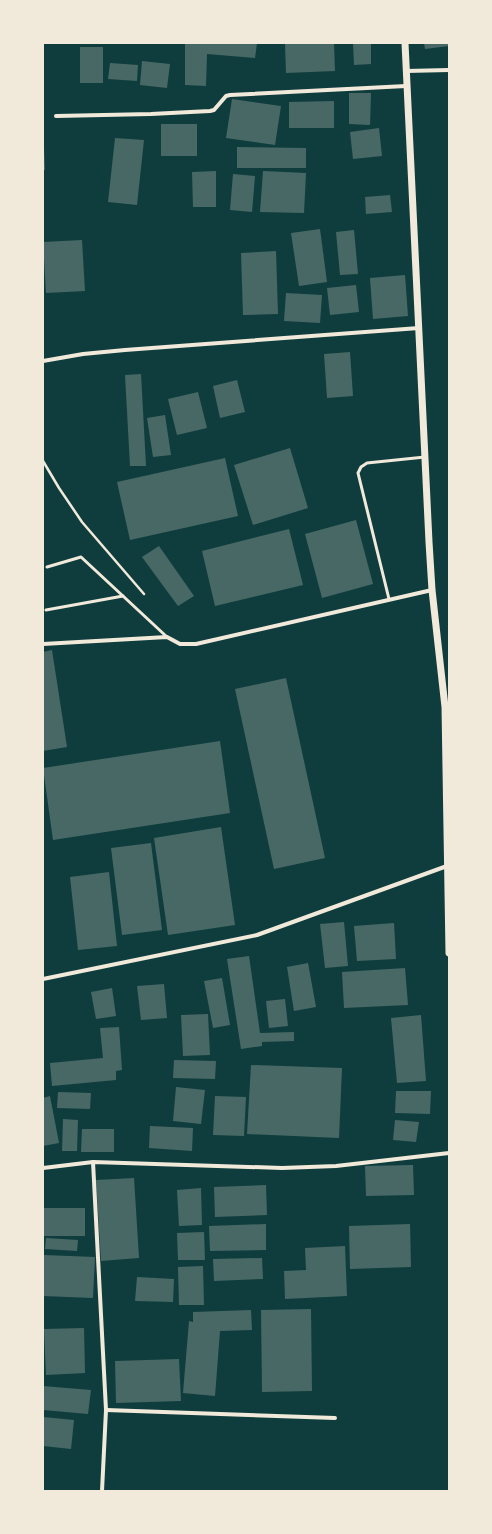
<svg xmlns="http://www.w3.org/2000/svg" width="492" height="1534" font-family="Cabin,sans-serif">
<rect width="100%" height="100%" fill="#0f3d3e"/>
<!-- building -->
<g fill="#486865">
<polygon points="185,43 257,43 255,58 207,54 206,86 185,85"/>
<polygon points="285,43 334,43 335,71 286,73"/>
<polygon points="353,43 371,43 371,64 354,65"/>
<polygon points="424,43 449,43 449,46 425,49"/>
<rect x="80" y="47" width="23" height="36"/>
<polygon points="142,61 170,64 167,88 140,85"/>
<polygon points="110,63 138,65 137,81 108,79"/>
<polygon points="349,93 371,93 370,125 349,124"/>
<polygon points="232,99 281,106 275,145 226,138"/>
<polygon points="334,101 334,128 289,128 289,102"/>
<rect x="161" y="124" width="36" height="32"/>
<polygon points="379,128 382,156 353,159 350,132"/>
<polygon points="115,138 144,140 137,205 108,202"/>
<polygon points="43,147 44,147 45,170 43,170"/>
<polygon points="237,147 306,148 306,168 237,168"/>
<polygon points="216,171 216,207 193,207 192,172"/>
<polygon points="263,171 306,173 304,213 260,212"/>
<polygon points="233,174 255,176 252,212 230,210"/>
<polygon points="390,195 392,212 366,214 365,197"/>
<polygon points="320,229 327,282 299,286 291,233"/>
<polygon points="354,230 358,274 340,275 336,232"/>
<polygon points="82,240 85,291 46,293 43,242"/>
<polygon points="276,251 278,314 243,315 241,253"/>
<polygon points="405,275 408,316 373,319 370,278"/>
<polygon points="356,285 359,312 330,315 327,288"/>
<polygon points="286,293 322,295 320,323 284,321"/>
<polygon points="350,352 353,396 327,398 324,354"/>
<polygon points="141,374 146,466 130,466 125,375"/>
<polygon points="237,380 245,412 220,418 213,386"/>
<polygon points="198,392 207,428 177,435 168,399"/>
<polygon points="165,415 171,455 153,457 147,418"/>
<polygon points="290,448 308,508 253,525 234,465"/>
<polygon points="225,458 238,516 130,540 117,482"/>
<polygon points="356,520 373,584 322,598 305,534"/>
<polygon points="289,529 303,585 215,606 202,551"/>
<polygon points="159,546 194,596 178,606 142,557"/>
<polygon points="52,650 67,747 43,751 43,652"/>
<polygon points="286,678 325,858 274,869 235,689"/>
<polygon points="220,741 230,813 53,840 43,768"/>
<polygon points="221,827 235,925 168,935 154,838"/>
<polygon points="151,843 162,930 122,935 111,848"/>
<polygon points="109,872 117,946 78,950 70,877"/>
<polygon points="344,922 348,966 325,968 320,924"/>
<polygon points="394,923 396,959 357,961 354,926"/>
<polygon points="249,956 260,1033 294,1032 294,1041 262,1042 262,1046 241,1049 227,959"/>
<polygon points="308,963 316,1007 294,1011 287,967"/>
<polygon points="405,968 408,1005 344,1008 342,972"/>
<polygon points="222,978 230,1025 213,1028 204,981"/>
<polygon points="164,984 167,1018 141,1020 137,986"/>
<polygon points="112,988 116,1016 96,1019 91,992"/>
<polygon points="285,999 288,1026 269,1028 266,1001"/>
<polygon points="208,1014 210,1055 183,1056 181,1015"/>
<polygon points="421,1015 426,1081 397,1083 391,1018"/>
<polygon points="119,1027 122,1070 116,1071 116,1080 52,1086 50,1063 103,1058 100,1028"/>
<polygon points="174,1060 216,1061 215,1079 173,1078"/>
<polygon points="251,1065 342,1068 339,1138 247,1134"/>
<polygon points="176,1087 205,1090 201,1124 173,1121"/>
<polygon points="396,1091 431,1091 430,1114 395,1113"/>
<polygon points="58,1092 91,1093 90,1109 57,1108"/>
<polygon points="50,1096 59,1143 43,1146 43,1098"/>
<polygon points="215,1096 246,1097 244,1136 213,1135"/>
<polygon points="63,1119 78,1120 77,1151 62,1151"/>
<polygon points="395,1120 419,1122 416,1142 393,1140"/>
<polygon points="150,1126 193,1128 192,1151 149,1148"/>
<polygon points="82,1129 114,1129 114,1152 81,1152"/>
<polygon points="413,1165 414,1195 366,1196 365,1166"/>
<polygon points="134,1178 139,1258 101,1261 96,1180"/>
<polygon points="266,1185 267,1215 215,1217 214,1187"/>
<polygon points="201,1188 202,1225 179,1226 177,1190"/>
<rect x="43" y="1208" width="42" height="28"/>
<polygon points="266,1224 266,1250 210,1251 209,1226"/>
<polygon points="410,1224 411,1267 350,1269 349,1226"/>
<polygon points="204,1232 205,1260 178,1260 177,1233"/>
<polygon points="46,1238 78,1240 77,1251 45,1249"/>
<polygon points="345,1246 347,1296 285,1299 284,1271 306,1270 305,1248"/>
<polygon points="44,1255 95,1257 93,1298 43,1296"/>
<polygon points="262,1258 263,1279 214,1281 213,1259"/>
<polygon points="203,1266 204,1305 179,1305 178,1267"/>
<polygon points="137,1277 174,1279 173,1302 135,1301"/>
<polygon points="311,1309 312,1391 262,1392 261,1310"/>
<polygon points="251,1310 252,1330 220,1331 215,1396 183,1393 189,1321 193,1322 193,1312"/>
<polygon points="84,1328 85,1373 46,1375 44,1329"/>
<polygon points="179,1359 181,1401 116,1403 115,1361"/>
<polygon points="43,1386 91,1390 88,1414 43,1410"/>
<polygon points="43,1417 74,1420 71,1449 43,1446"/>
</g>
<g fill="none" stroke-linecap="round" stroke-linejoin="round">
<!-- path -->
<polyline stroke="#f1e9da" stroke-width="2.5" points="43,461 59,488 82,522 144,594"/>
<!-- service -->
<g stroke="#f1e9da" stroke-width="3">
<polyline points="47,567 81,557 167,637"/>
<polyline points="389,599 358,473 361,467 367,463 425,457"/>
<polyline points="46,610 123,596"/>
</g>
<!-- minor -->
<g stroke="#f1e9da" stroke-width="4">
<polyline points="406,71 449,70"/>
<polyline points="56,116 151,114 210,111 214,110 226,96 230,95 406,86"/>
<polyline points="43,361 83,354 125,350 419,328"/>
<polyline points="43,644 167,637 180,644 196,644 432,590"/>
<polyline points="43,979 257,935 447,866"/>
<polyline points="93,1162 106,1410 102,1491"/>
<polyline points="43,1168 93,1162 282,1168 336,1166 449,1153"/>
<polyline points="106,1410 335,1418"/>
</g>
<!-- tertiary -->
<polyline stroke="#f1e9da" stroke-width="7" points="405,43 429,542 432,590 445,707 449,953"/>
</g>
<!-- border -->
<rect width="492" height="1534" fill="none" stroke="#f1e9da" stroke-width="88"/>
</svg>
